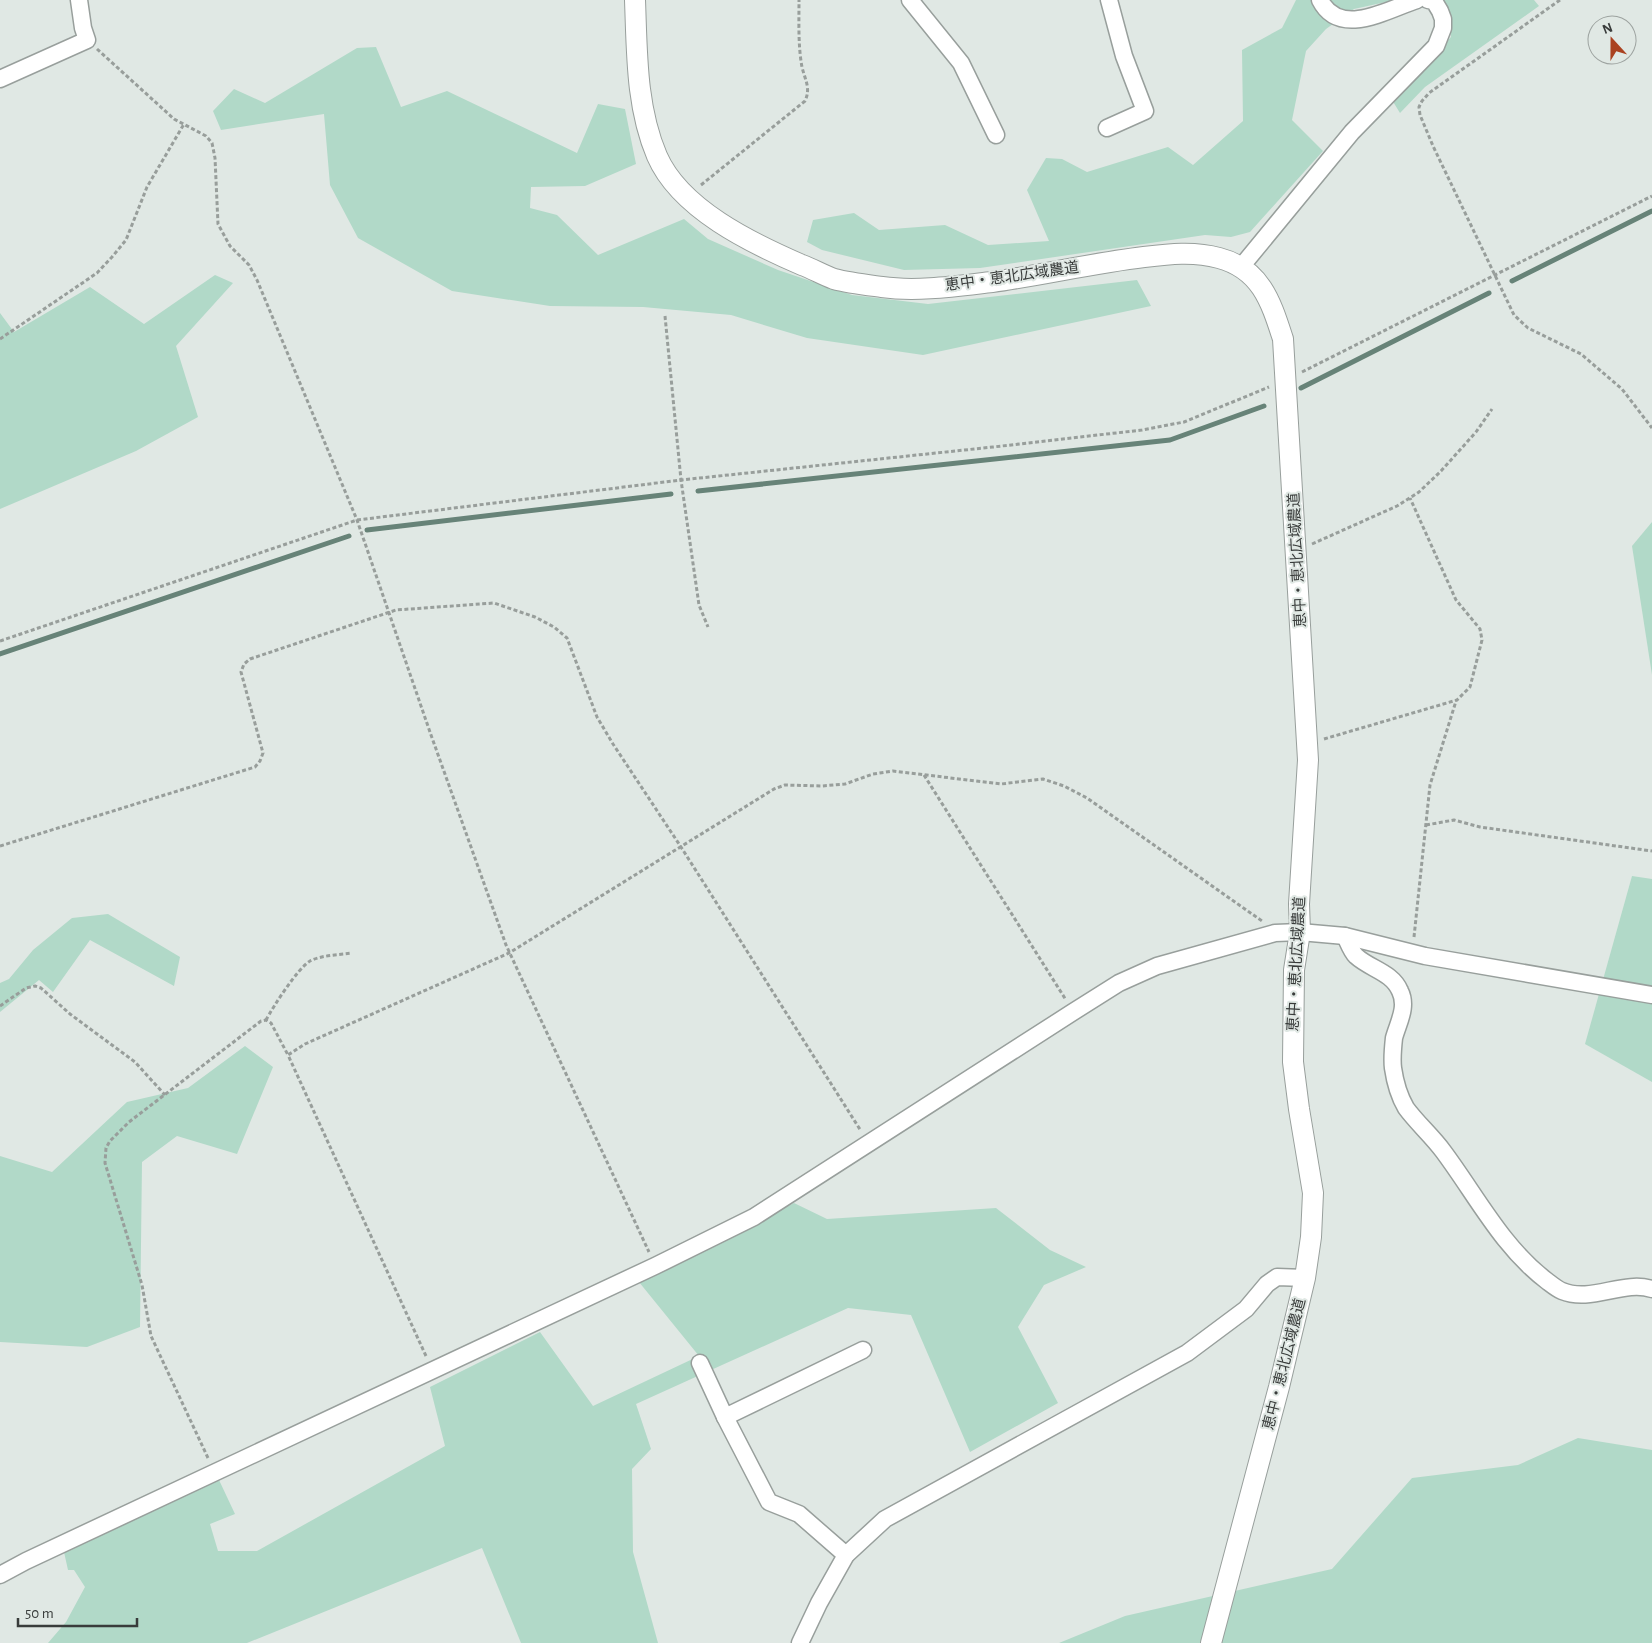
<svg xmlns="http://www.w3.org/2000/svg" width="1652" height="1643" font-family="'Alegreya Sans','Noto Sans JP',sans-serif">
<rect width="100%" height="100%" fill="#e0e8e4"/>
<!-- green -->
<g fill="#b1d9c8">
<polygon points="1296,0 1395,0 1354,9 1326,29 1306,51 1292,120 1323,151 1250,232 1231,237 1205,235 980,268 904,270 822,250 807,242 813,220 854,213 879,230 945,225 988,245 1049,241 1027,190 1046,158 1062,159 1087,172 1168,147 1193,165 1243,121 1242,50 1282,28"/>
<polygon points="1436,0 1534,0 1539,6 1425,87 1400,113 1392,100 1451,37 1445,5"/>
<polygon points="376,47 401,107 447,91 577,153 598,104 625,109 636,164 585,186 531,187 530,208 557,215 598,255 684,219 708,239 778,270 852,295 928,304 1137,280 1151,306 923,355 807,338 731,315 643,307 550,306 452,291 358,238 330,185 324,114 221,130 213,111 234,89 265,103 357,48"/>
<polygon points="215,275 233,283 176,346 198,417 136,451 0,509 0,313 14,332 90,287 144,324"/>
<polygon points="1652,522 1652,675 1632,546"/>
<polygon points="1632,876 1652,879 1652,1082 1585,1044"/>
<polygon points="108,914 180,957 174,986 90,940 53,992 39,980 0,1012 0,983 9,979 33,950 72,918"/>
<polygon points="245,1046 273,1067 237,1154 177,1136 142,1162 140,1327 87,1347 0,1342 0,1156 52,1172 127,1102 188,1088"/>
<polygon points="794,1203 827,1219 996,1208 1050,1250 1086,1267 1044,1285 1018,1327 1058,1403 970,1452 911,1315 848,1308 636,1404 651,1449 632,1469 633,1552 658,1643 521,1643 482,1548 247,1643 48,1643 66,1622 85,1587 74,1570 68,1570 64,1552 219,1480 235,1514 210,1524 218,1551 257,1551 445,1446 430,1387 540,1332 593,1406 699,1356 639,1282"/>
<polygon points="1578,1438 1652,1450 1652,1643 1059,1643 1125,1616 1332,1569 1412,1478 1518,1465"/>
</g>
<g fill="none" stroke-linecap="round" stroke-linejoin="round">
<!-- stream -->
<g stroke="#678378" stroke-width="5">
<polyline points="1512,281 1652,211"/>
<polyline points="1301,388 1489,293"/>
<polyline points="698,491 1170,440 1264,406"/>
<polyline points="367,530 671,494"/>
<polyline points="0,654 349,536"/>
</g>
<!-- minor casing -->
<g stroke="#989f9c" stroke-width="19">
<g id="minor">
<polyline points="910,0 961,63 996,135"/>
<path d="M1320,0C1340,39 1388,9 1417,0"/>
<polyline points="0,79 87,40 83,28 79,0"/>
<polyline points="1107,128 1145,111 1124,56 1109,0"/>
<polyline points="1241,267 1352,132 1436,46 1443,28 1443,19 1440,11 1434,1 1428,0"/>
<path d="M1345,936C1348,942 1351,951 1356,956C1370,969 1392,972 1400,991C1408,1007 1398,1023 1394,1038C1393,1047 1392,1060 1393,1068C1395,1082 1399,1096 1406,1108C1417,1123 1432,1136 1443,1151C1476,1195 1502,1247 1547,1281C1551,1284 1557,1289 1562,1291C1591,1303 1623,1280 1652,1289"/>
<polyline points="700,1363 725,1417 769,1502 799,1514 846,1555"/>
<polyline points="725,1417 863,1350"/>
<polyline points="0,1575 26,1561 655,1266 754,1217 1073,1012 1119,983 1157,966 1275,933 1300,932 1345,936 1425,956 1652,995"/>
<polyline points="800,1643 819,1603 846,1555 885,1519 1187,1353 1246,1309 1267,1284 1277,1277 1305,1278"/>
</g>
</g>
<!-- tertiary casing -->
<g stroke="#989f9c" stroke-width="22">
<path id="tertiary" d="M635,0C637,52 636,107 657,156C680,209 751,243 802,265C813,269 823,275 834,279C849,283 867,285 882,287C917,292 957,286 992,282C1043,275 1093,263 1144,257C1169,254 1194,251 1219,258C1261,269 1271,302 1283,339L1308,760L1299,904L1300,932L1294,970L1293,1062L1299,1109L1313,1193L1311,1237L1305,1278L1279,1387L1211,1643"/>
</g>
<!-- path -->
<g stroke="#989e9b" stroke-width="3" stroke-dasharray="4 2.5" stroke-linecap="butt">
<polyline points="1560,0 1429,93 1422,101 1419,107 1420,115 1433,146 1514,315 1528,328 1581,354 1622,389 1652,428"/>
<polyline points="97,49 174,119 206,136 212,143 215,158 218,224 230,246 249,265 257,280 357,520 431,735 506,945 649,1252"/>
<path d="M701,185L805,101C811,88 805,80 802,67C798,46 799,22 799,0"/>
<polyline points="665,316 681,480 699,605 708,627"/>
<polyline points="0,339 97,273 112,257 126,240 147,187 184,124"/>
<polyline points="1302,372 1652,196"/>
<polyline points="1312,544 1397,506 1419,492 1441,471 1476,432 1492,409"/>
<polyline points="0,641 357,520 681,480 993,447 1142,430 1184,422 1269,387"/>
<polyline points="1324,739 1457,700 1470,687 1482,640 1480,629 1456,600 1410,498"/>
<polyline points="924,775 1066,1000"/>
<polyline points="1426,825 1454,820 1480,827 1652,851"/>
<polyline points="0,846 255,767 260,761 263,753 241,672 244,664 250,659 396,610 494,603 535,617 554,627 567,638 597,717 613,744 681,847 861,1131"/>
<polyline points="1414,937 1430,785 1456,701"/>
<polyline points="0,1006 26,988 35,986 41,988 70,1014 135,1062 165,1095"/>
<path d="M266,1020C273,1007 297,969 310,961C322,955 338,955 352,953"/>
<polyline points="426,1356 288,1055 305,1044 509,953 774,789 785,785 822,786 845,784 873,774 893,771 1001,784 1043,779 1064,786 1087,798 1262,921"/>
<polyline points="208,1458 151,1336 142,1285 105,1163 106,1148 110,1141 129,1122 261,1021 266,1020 271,1023 288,1055"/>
</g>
<!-- minor -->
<use href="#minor" stroke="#fff" stroke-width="16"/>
<!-- tertiary -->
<use href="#tertiary" stroke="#fff" stroke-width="20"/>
</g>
<g text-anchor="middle" stroke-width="4" stroke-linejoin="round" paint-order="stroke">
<!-- street labels -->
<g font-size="15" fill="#393c3b" stroke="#e0e8e4">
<text transform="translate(1012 276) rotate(-8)" y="5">恵中・恵北広域農道</text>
<text transform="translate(1297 560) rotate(-93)" y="5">恵中・恵北広域農道</text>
<text transform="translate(1296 964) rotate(-87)" y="5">恵中・恵北広域農道</text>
<text transform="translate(1284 1364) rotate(-76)" y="5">恵中・恵北広域農道</text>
</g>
</g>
<!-- north arrow -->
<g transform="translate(1612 40) rotate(339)"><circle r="24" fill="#e0e8e4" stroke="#9da3a0"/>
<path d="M0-4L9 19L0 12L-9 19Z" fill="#aa4220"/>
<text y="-8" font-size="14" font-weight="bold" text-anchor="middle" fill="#393c3b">N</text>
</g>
<!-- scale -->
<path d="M18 1618v8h119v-8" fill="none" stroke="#393c3b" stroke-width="2.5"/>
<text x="25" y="1618" font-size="15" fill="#393c3b" stroke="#e0e8e4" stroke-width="4" paint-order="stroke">50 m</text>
</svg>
